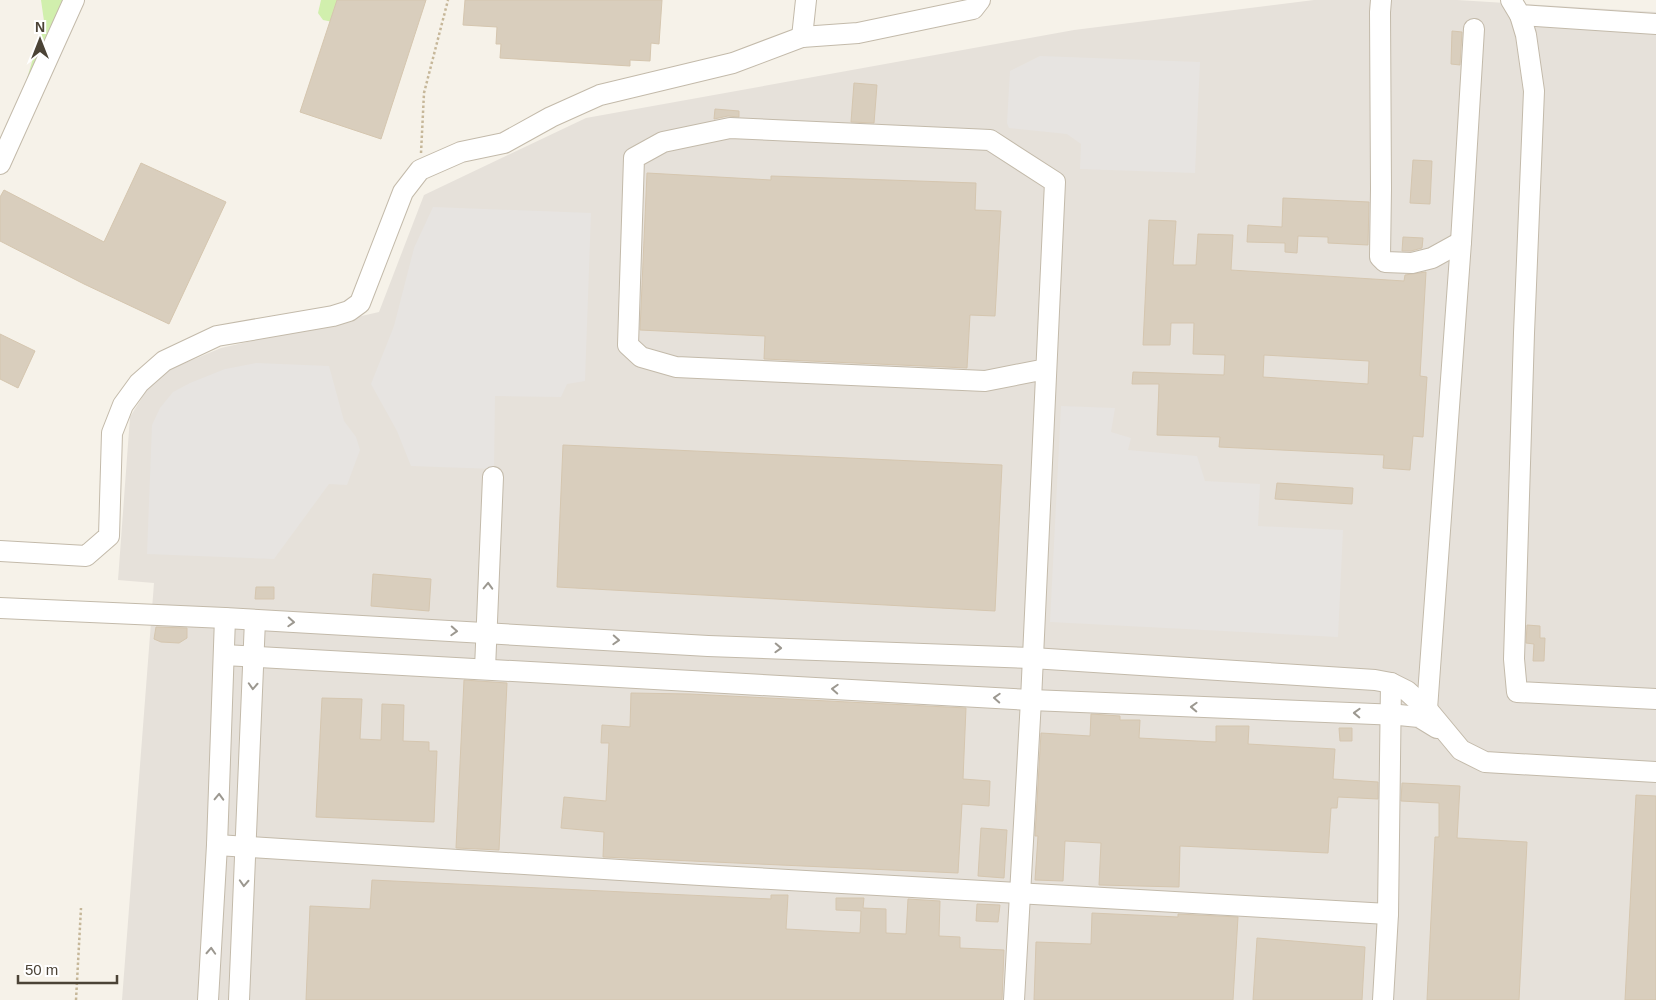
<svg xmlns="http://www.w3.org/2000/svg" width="1656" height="1000" font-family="Arial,sans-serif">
<rect width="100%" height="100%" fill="#f6f2e9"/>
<!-- industrial -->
<polygon fill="#e6e1da" points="1314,0 1457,0 1656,12 1656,1000 122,1000 154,583 118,580 130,417 156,375 221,348 379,312 424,195 586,118 1074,30"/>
<!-- green -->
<g fill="#d1efad">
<polygon points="41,0 67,0 31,84 26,82 44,21"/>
<polygon points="321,0 351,0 333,22 323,20 318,13"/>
</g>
<!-- parking -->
<g fill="#e7e4e1">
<polygon points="1040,56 1200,62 1195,173 1080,169 1081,144 1067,134 1009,128 1007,123 1010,71"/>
<polygon points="433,207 591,213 585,381 567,384 561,397 495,396 494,469 411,466 397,431 371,384 394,326 414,248"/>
<polygon points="256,363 329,366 344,421 356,437 360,450 347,485 329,484 274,559 147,554 152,425 160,408 173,392 190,383 225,369"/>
<polygon points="1061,406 1115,408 1111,432 1131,438 1128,450 1197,456 1205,481 1260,484 1258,526 1343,530 1338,637 1050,622"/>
</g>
<!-- building -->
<g fill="#d9cebd" stroke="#d5c6af" fill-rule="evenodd">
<polygon points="337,0 426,0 381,139 300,112"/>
<polygon points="465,0 662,0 659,44 651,43 650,61 630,60 630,66 500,58 501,44 496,44 497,27 463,25"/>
<polygon points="1452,31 1462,32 1460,65 1451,64"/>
<polygon points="854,83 877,85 874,123 851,122"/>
<polygon points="715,109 739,111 739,117 728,116 714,119"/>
<polygon points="1413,160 1432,161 1430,204 1410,203"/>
<polygon points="141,163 226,202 169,324 84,284 0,241 0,197 4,190 104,242"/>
<polygon points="647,173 771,180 771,176 976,183 975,210 1001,211 995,316 970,315 967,368 764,359 765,336 640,330"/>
<polygon points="1283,198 1369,202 1368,245 1328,243 1328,237 1298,236 1297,253 1285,252 1285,243 1247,242 1248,225 1282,227"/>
<path d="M1149,220L1176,221L1173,265H1196L1198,234L1233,235L1231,270L1404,281L1405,275L1426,272L1420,376L1427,377L1423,437L1413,436L1410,470L1383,468L1384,455L1219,447L1220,437L1157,435L1159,384H1132L1133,372L1224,375L1225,355L1193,354L1194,323H1171L1170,345H1143ZM1264,355L1369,361L1368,384L1263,377Z"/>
<polygon points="1403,237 1423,238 1422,248 1411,251 1402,251"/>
<polygon points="0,334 35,351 18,388 0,379"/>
<polygon points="563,445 1002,465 995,611 557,587"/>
<polygon points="1277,483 1353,488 1352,504 1275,499"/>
<polygon points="373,574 431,579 429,611 371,606"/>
<polygon points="256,587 274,587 274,599 255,599"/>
<polygon points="1527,625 1540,626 1540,638 1545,638 1544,661 1533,661 1534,644 1526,643"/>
<polygon points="156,627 187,628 187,638 179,643 161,642 154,639"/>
<polygon points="464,680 507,683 499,850 456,848"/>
<polygon points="631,693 690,694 966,708 963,779 990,781 989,806 962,804 958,873 603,857 604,832 561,828 564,797 606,801 609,743 601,743 602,725 630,727"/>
<polygon points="322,698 362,699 360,739 381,740 382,704 404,705 403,741 429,742 429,751 437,751 434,822 316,817"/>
<polygon points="1091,714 1120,716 1120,720 1140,720 1139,738 1216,742 1216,726 1249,726 1248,744 1335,749 1333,779 1378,782 1378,799 1338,797 1337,808 1331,808 1328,853 1180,846 1179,887 1099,885 1101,843 1065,841 1063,881 1035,880 1038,836 1035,836 1041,733 1090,736"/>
<polygon points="1339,728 1352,728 1352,741 1340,741"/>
<polygon points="1402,783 1460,786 1457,838 1527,842 1519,1000 1427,1000 1435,837 1439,837 1439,803 1401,801"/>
<polygon points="1636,795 1656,796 1656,1000 1625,1000"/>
<polygon points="981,828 1007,830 1004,878 978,876"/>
<polygon points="372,880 771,899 771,895 788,895 786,929 860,933 861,911 836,910 836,898 864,898 863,908 886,909 886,933 906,934 908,899 940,901 939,936 960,937 960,948 1004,950 1002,1000 306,1000 310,906 370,909"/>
<polygon points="977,904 1000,905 998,922 976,921"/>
<polygon points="1092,913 1178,917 1178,914 1238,917 1233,1000 1034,1000 1036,942 1091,944"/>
<polygon points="1257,938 1365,947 1362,1000 1253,1000"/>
</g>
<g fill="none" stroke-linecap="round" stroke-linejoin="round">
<!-- minor casing -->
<g stroke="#c3baaa" stroke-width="22">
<g id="minor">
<polyline points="1381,0 1380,12 1381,189 1380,257 1385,262 1412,263 1432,258 1461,242"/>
<polyline points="1511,0 1520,15 1656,24"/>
<polyline points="1520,15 1526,35 1534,91 1524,333 1514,659 1517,692 1656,699"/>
<polyline points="802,37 806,0"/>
<polyline points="0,164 74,0"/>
<polyline points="0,551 86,556 109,536 112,433 123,405 139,383 164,361 217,336 333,316 349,311 360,303 403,192 420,170 461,152 504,143 551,117 600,95 733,63 802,37 858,33 973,9 980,0"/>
<polyline points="0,608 225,618 708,646 1032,658 1375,680 1391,683 1407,691 1427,709 1461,750 1485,762 1656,772"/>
<polyline points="224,655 1031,700 1399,715 1419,717 1437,728"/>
<polyline points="485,669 493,477"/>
<polyline points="1427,709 1461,242 1474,29"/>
<polyline points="217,845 700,875 1388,914"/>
<polyline points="208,1000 217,845 225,618"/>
<polyline points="239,1000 255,620"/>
<polyline points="1014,1000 1031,700 1055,182 990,140 730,128 663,142 634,158 628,345 641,357 676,367 985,381 1046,369"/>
<polyline points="1383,1000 1388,914 1391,683"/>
</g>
</g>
<!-- path -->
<g stroke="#c6b799" stroke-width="2.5" stroke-dasharray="2.5 2.5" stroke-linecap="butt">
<polyline points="421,153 424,93 448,0"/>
<polyline points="76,1000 81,908"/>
</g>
<!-- minor -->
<use href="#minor" stroke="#fff" stroke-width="20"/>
</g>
<!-- one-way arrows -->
<defs><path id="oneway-chevron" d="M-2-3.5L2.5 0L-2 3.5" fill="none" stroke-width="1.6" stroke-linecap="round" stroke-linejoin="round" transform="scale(1.25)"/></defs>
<g stroke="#9c9890">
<use href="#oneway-chevron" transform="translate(488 586) rotate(-88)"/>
<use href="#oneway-chevron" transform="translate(291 622) rotate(3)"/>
<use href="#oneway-chevron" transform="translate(454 631) rotate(3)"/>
<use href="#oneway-chevron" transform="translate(616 640) rotate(3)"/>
<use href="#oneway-chevron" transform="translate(778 648) rotate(2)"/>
<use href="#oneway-chevron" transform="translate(253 686) rotate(93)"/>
<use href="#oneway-chevron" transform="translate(835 689) rotate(-177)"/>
<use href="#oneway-chevron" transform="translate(997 698) rotate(-177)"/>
<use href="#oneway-chevron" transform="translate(1194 707) rotate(-178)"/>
<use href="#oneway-chevron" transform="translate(1357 713) rotate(-178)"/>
<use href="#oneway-chevron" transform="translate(219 797) rotate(-88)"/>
<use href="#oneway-chevron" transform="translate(244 883) rotate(93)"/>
<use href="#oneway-chevron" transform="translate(211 951) rotate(-87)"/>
</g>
<!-- north arrow -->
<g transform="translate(40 40)" stroke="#ffffff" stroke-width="4" paint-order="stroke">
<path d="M0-4L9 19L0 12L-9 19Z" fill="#4b4336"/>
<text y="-8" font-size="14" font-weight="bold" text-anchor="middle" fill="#4b4336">N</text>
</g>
<!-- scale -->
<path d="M18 975v8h99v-8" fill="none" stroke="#4b4336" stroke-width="2.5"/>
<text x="25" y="975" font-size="15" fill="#4b4336" stroke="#ffffff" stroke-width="4" paint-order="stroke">50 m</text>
</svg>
